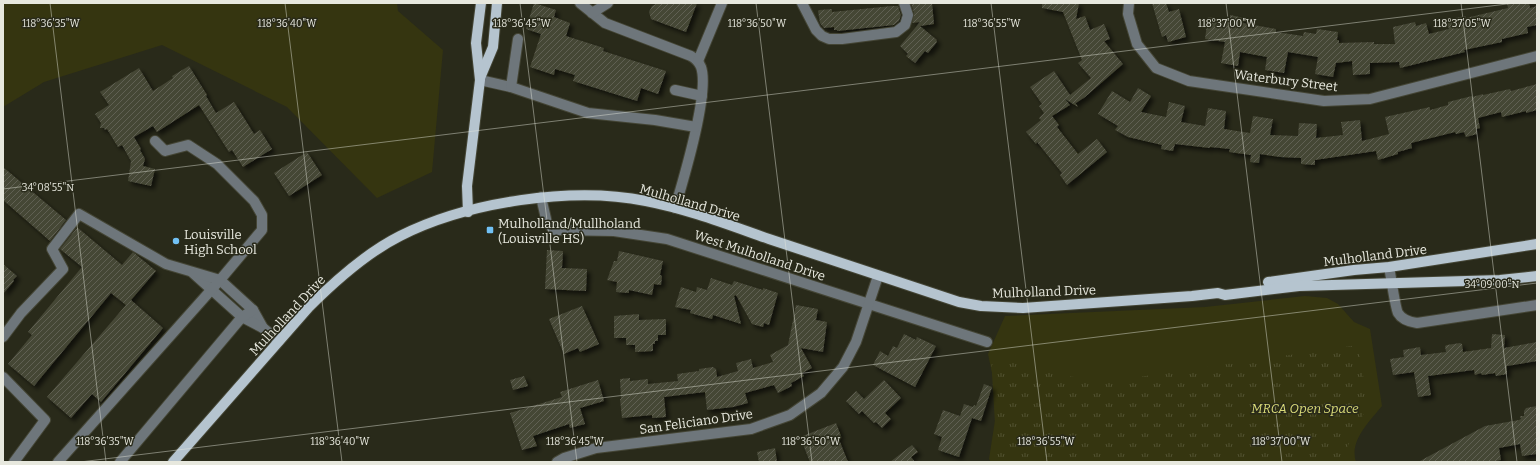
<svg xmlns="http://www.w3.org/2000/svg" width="1540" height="465" font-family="Bitter,serif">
<defs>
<pattern id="park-tufts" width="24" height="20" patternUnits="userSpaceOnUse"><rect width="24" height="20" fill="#353510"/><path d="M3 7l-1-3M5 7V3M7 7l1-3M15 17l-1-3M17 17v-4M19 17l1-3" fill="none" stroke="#525232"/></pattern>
<pattern id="building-hatch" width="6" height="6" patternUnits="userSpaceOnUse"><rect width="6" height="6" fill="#454635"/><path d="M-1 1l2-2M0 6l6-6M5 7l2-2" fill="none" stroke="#606152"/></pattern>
<filter id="shadow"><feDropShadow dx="3.5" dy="3.5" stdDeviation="2" flood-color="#0009"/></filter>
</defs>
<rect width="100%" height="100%" fill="#292a1a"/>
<!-- grass -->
<g fill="#353510">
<polygon points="3,3 397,3 398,11 443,50 432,172 377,198 287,107 162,45 44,82 3,107"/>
<path d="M1305,296L1327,298L1338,304L1354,322L1370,329L1382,406C1369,422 1349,441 1356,462H991L989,459L998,401L988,354L1005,316L1205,307Z"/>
</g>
<!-- park -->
<path fill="url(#park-tufts)" d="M1358,345L1368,405L1340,462H999L997,457L991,356C1043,373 1077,382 1132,378Z"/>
<!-- building -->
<g fill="url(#building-hatch)" filter="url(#shadow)">
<polygon points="534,3 556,10 554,17 570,23 566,36 604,48 603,51 666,71 658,94 641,88 637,101 573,81 575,75 555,69 554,75 530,67 541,34 526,29"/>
<polygon points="658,3 697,3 686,32 651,19 649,12 652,6"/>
<polygon points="911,3 932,3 934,24 920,26 937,40 936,41 937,42 928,53 925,51 915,63 906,56 908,54 900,46 920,22 912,23 914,13"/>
<polygon points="1042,3 1079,3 1076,19 1085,16 1090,30 1104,24 1110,39 1104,41 1123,64 1085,97 1076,103 1075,102 1078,107 1065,99 1070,105 1052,116 1059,125 1057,127 1078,154 1097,139 1107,152 1067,185 1060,175 1062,173 1037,142 1036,144 1026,132 1041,120 1039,118 1044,113 1039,106 1042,104 1030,87 1054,71 1070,95 1091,78 1078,63 1082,60 1063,12 1042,8"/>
<polygon points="1152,3 1166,3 1169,12 1179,9 1186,37 1168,42 1166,35 1162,37"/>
<polygon points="1507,3 1529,3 1530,8 1537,6 1537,25 1527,27 1528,33 1502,39 1502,42 1464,50 1465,52 1400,68 1399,62 1370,63 1370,74 1353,75 1352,61 1336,63 1333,77 1315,74 1318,57 1288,52 1284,73 1265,70 1267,57 1240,52 1238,66 1221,63 1225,42 1205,39 1208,17 1230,20 1230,15 1244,18 1243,23 1276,29 1276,32 1303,36 1304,32 1316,34 1317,29 1338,32 1337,40 1339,40 1339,43 1374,42 1374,44 1395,44 1393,27 1415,22 1416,26 1426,23 1429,34 1449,29 1447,23 1456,21 1455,18 1465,16 1466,18 1508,8"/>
<polygon points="892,6 898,6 901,15 899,21 894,25 837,31 837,30 834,30 834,27 824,28 820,23 818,11 819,10 832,9 832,12"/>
<polygon points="189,66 207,95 206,96 216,113 234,102 254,134 260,130 272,149 243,167 232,150 229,152 199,105 157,132 153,126 134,137 141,149 140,150 145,159 143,166 155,169 151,186 128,181 131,161 122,145 118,147 107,129 105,130 104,128 100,128 101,123 95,114 109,105 100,92 139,68 153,91 173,78 172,76"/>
<polygon points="1537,84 1537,110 1526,113 1526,111 1502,117 1501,112 1478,118 1480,128 1476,129 1477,134 1466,137 1464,132 1456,134 1455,132 1411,143 1412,148 1398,152 1398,154 1378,160 1376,151 1315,160 1315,165 1301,164 1301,158 1280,157 1260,154 1259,163 1250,162 1251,155 1229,152 1230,149 1210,147 1210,148 1175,144 1173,151 1161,149 1162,145 1128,137 1115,130 1118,126 1098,114 1112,91 1130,102 1138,88 1151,96 1141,112 1166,117 1169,102 1185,106 1181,122 1205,126 1208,108 1226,111 1224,129 1250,133 1253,116 1273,119 1270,135 1298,136 1299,123 1317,124 1316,138 1343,135 1341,122 1360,120 1362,141 1389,134 1385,117 1430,107 1430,110 1448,105 1448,102 1472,96 1472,97 1483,94 1483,95 1510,89 1511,91"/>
<polygon points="307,152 322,175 289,196 274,173"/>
<polygon points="3,167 66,220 50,241 3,200"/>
<polygon points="78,228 122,265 133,252 156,271 131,300 163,328 101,402 92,394 71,418 47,397 126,305 111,293 34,386 8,364 32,335 28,332 82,267 60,249 76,229"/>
<polygon points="547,250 563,251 562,268 587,269 586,291 545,289"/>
<polygon points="619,251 663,261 660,275 662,276 661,285 654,284 652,295 629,290 629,293 616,292 617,282 607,280 614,261 617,261"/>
<polygon points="3,264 17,276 13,280 14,281 3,294"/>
<polygon points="711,278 732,285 734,281 763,290 763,288 778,293 769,325 764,323 763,327 752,324 736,295 734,296 741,324 713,315 712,319 690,313 691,310 675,307 681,287 696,292 697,287 707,290"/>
<polygon points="796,305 818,309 816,320 827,322 823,352 801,348 812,368 802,373 804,376 791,383 792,386 778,393 774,385 745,393 748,403 733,407 707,410 705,392 664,397 666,417 652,418 652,415 622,418 620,399 621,399 620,379 630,378 630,381 648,379 648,384 678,381 677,374 699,371 699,369 713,367 716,369 717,377 738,371 736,363 751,359 753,368 773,362 770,355 788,345"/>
<polygon points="582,306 599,344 580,352 578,348 564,354 549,319"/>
<polygon points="639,314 639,320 666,319 666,335 658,335 658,341 655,341 655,344 653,344 653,351 635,352 635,345 626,345 626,338 614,338 614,316"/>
<polygon points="904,334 916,340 917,337 936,346 915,387 873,365 880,351 888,356 893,346 897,348"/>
<polygon points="1492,334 1505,335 1504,348 1537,342 1537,361 1507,366 1507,374 1496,376 1495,373 1482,375 1481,373 1475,375 1474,370 1428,376 1431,395 1418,397 1414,372 1393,375 1390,359 1404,357 1403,350 1420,347 1421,355 1446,352 1445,346 1447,345 1460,343 1462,344 1463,352 1491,348"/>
<polygon points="524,376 528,386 513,390 510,380"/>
<polygon points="598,380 604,401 580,408 585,424 570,428 569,424 533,436 537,446 522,450 510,413 562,397 560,392"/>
<polygon points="884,380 901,398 885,413 891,419 882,428 876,422 874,423 862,411 859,414 846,401 856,391 864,399"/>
<polygon points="984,384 992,387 981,421 972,418 959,457 938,450 942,437 934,434 943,410 960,416 964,404 973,407 974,405 976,406"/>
<polygon points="1537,406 1537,454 1522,456 1520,444 1499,448 1501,460 1491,462 1418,462 1485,426 1519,420 1521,419 1520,416 1524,416 1524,411 1526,408"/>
<polygon points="836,423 841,436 838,437 848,462 810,462 800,437"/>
<polygon points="912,445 918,452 911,457 915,462 890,462"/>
<polygon points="775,448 777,462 759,462 757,452"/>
</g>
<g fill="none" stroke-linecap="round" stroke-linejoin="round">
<!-- minor casing -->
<g stroke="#444535" stroke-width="12">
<g id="minor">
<path d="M580,3L605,23L691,56C696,59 699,62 701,67C710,92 683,181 675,208"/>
<polyline points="802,3 816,30 822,36 829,39 842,39 896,32 905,25 908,15 904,3"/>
<polyline points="1129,3 1128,14 1137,44 1156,68 1189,81 1324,101 1370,99 1537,56"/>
<polyline points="592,13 608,3"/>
<polyline points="698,61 722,3"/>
<polyline points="480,80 511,87 588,113 655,120 696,127"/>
<polyline points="511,87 518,39"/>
<polyline points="675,90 702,96"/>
<polyline points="155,141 165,151 188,145 217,164 254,201 262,215 262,230 220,280 253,310 263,328"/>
<polyline points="541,197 547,223 555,230 614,231 667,239 987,342"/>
<path d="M1389,267C1391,276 1395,307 1398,313C1402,320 1410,322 1417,323L1537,305"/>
<polyline points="193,273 242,317 263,328 279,341"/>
<polyline points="3,337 21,313 63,269 52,249 79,214 166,264 220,280 58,462"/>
<polyline points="3,377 45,420 14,462"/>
<polyline points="120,462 242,317 253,310"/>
<polyline points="557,462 564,458 596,448 751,429 790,415 821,393 843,367 856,342 878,276"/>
</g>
</g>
<!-- major casing -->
<g stroke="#444535" stroke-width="12">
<g id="major">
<polyline points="480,78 493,47 497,3"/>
<polyline points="468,212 467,186 480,80 476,43 481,3"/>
<polyline points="1268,282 1354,270 1389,267 1537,244"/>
<path d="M173,462L309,307C336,280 366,253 400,236C467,202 572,186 646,201C688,209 729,225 769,239C832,260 895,281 959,302L981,306L1023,308L1192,296L1218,293L1225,295L1299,286L1500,280L1537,276"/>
</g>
</g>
<!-- minor -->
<use href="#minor" stroke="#6e767b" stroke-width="10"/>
<!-- major -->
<use href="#major" stroke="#b5c4cf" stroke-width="10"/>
</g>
<!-- ticks -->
<path fill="none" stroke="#e7e8de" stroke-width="1" stroke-opacity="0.45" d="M50,3L106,462M285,3L342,462M520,3L577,462M756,3L812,462M991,3L1047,462M1226,3L1282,462M1461,3L1517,462M3,189L1515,3M80,462L1537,283"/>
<!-- markers -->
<g fill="#71c1f5" stroke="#292a1a" stroke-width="1.5">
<rect x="486" y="226" width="8" height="8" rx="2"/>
<circle cx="176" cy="241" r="4"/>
</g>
<g text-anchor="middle" stroke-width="3" stroke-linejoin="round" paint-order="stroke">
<!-- street labels -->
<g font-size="13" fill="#e7e8de" stroke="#292a1a">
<text transform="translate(1286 80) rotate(7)" y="5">Waterbury Street</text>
<text transform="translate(690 202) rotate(16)" y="5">Mulholland Drive</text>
<text transform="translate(760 255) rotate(18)" y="5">West Mulholland Drive</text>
<text transform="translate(1375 255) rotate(-7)" y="5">Mulholland Drive</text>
<text transform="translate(1044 291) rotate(-2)" y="5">Mulholland Drive</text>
<text transform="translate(287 315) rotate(-47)" y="5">Mulholland Drive</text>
<text transform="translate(696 421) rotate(-8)" y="5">San Feliciano Drive</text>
</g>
<!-- poi labels -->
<g font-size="13" fill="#e7e8de" stroke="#292a1a" text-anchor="start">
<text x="498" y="228">Mulholland/Mullholand<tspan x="498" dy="15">(Louisville HS)</tspan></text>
<text x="184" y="239">Louisville<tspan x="184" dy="15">High School</tspan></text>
</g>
<!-- park labels -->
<g font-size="13" font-style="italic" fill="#dadb78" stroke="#292a1a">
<text x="1305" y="413">MRCA Open Space</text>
</g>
</g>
<g font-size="10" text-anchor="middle" fill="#e7e8de" stroke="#292a1a" stroke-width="3" stroke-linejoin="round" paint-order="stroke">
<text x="51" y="27">118°36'35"W</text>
<text x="287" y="27">118°36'40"W</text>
<text x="522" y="27">118°36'45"W</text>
<text x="757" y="27">118°36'50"W</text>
<text x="992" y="27">118°36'55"W</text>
<text x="1227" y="27">118°37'00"W</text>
<text x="1462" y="27">118°37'05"W</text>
<text x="48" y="191">34°08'55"N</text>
<text x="1492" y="288">34°09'00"N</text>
<text x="105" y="445">118°36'35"W</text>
<text x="340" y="445">118°36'40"W</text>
<text x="575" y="445">118°36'45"W</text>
<text x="811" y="445">118°36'50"W</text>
<text x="1046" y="445">118°36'55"W</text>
<text x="1281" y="445">118°37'00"W</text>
</g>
<!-- border -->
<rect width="1540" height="465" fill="none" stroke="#e7e8de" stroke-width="8"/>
</svg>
